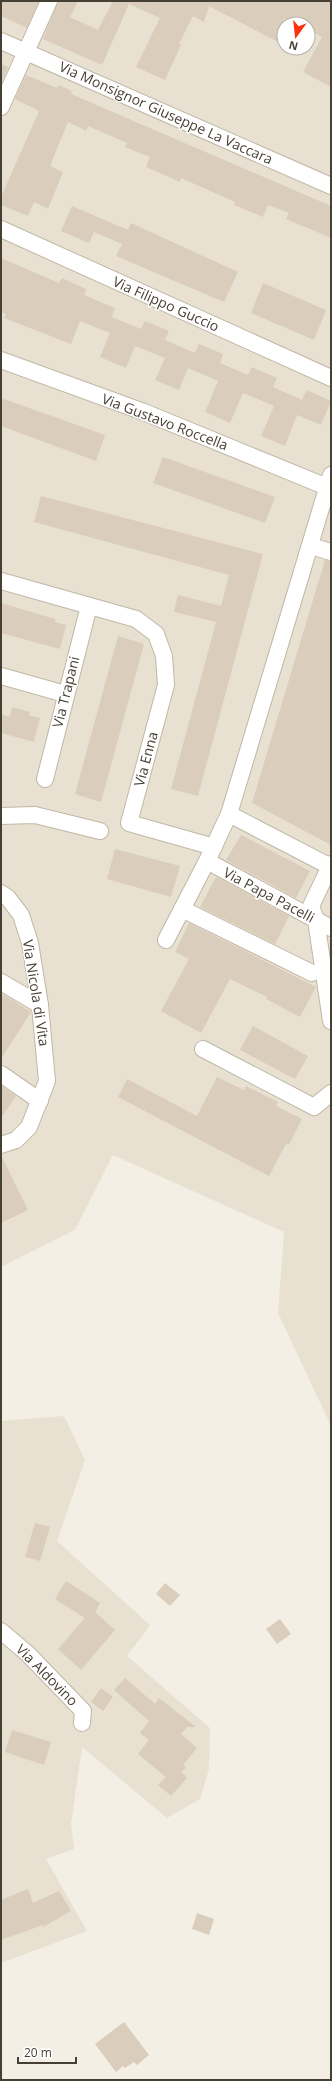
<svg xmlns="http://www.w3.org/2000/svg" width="332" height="2081" font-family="'Open Sans',sans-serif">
<rect width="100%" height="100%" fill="#f4efe4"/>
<!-- residential -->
<g fill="#e8e1d1" fill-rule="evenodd">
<path d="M1,1H331V1426L278,1313L284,1232L113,1155L75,1230L1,1267ZM284,24H308V48H284Z"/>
<polygon points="64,1416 85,1460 57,1541 150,1625 127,1656 210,1728 209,1769 200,1799 167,1818 82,1747 71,1824 74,1849 46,1859 87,1931 1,1963 1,1421"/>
</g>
<!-- building -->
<g fill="#dacdbb">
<polygon points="1,1 39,1 27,28 1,16"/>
<polygon points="58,1 78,1 70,17 98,30 113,1 331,1 331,87 303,72 322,37 308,30 308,24 297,24 284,18 284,45 209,6 204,22 193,16 179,44 181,45 165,80 136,67 160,18 129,4 102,65 43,39"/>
<polygon points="1,64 8,67 1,84"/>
<polygon points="26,75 57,88 59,85 72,91 71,94 331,206 331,238 286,219 289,213 268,205 263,217 234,205 235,202 181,178 180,182 146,167 150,157 125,147 127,143 88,126 86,131 68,122 50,166 63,172 48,209 34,202 28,216 1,205 1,197 39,111 15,99"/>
<polygon points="72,206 128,230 131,223 238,272 224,302 116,256 122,244 94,232 89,243 61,231"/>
<polygon points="1,258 59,283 62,278 86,289 84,295 115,308 112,317 141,329 145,321 169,331 165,340 195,353 199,344 223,354 220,363 248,375 252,367 277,378 273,387 302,400 307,390 331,401 321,425 297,415 285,446 261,436 274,406 243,393 230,423 205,412 218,381 188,368 179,390 155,380 165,358 135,346 126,368 100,357 110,333 80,321 71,344 4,318 6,314 1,312"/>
<polygon points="263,283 326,310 314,340 251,313"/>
<polygon points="1,398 105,435 96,461 1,426"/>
<polygon points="163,457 275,497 265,523 153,483"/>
<polygon points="41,496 263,554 198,796 171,789 216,622 174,612 178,595 221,606 229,575 34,522"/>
<polygon points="325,560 331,561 331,845 252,803"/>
<polygon points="1,603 55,619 55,622 66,625 60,649 1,633"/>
<polygon points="118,636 144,644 101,802 75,794"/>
<polygon points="12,707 30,712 29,715 40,718 34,742 1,733 1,714 10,717"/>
<polygon points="241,835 310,871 296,898 226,860"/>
<polygon points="115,849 180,866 171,897 107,879"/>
<polygon points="216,877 289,916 275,944 200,907"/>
<polygon points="189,923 316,987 300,1017 266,999 267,997 230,979 201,1033 161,1011 189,959 175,952"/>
<polygon points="1,993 31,1012 1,1059"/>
<polygon points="253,1026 308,1056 295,1079 240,1050"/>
<polygon points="217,1077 244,1090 246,1086 278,1102 276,1106 302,1119 289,1145 286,1144 269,1176 118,1097 127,1079 197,1116"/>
<polygon points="1,1086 16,1096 1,1118"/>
<polygon points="1,1155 28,1210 1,1223"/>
<polygon points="35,1523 50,1527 40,1561 25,1557"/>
<polygon points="66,1581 100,1603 95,1612 115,1630 81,1670 58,1649 85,1618 55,1599"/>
<polygon points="165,1583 180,1595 170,1606 156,1594"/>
<polygon points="280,1619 291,1634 277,1644 266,1629"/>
<polygon points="125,1678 155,1704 159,1698 196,1727 187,1727 181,1734 197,1748 183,1765 186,1768 181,1772 187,1778 171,1796 158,1785 166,1777 138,1754 149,1740 140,1733 149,1721 114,1690"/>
<polygon points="101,1688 113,1697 103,1711 91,1702"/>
<polygon points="12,1730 51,1742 44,1765 5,1752"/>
<polygon points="28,1889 33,1903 59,1891 71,1911 43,1927 43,1925 1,1940 1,1900"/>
<polygon points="197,1913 214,1919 209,1935 192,1929"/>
<polygon points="124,2022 149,2055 137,2065 134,2062 125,2068 123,2066 116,2072 95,2044"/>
</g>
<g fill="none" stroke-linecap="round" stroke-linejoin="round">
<!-- minor casing -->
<g stroke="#c0b7a5" stroke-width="18">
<g id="minor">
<polyline points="1,41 331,186"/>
<polyline points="1,107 49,1"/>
<polyline points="1,229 331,378"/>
<polyline points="1,360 144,412 327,487"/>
<polyline points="311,546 331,552"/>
<polyline points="1,581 136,619 156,634 164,656 166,685 129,823 214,847"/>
<polyline points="1,676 65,694"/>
<polyline points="45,779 89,606"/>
<polyline points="229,814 331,867"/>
<polyline points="1,816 35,815 100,831"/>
<polyline points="207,861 331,928"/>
<polyline points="331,864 311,906 316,920 331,1021"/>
<polyline points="1,893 8,898 21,915 30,943 40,1005 47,1081 29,1127 16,1140 1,1145"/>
<polyline points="182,909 312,973"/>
<polyline points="166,940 207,861 229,814 331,475"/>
<polyline points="1,982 40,1005"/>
<polyline points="203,1049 314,1107 331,1093"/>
<polyline points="1,1074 40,1101"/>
<polyline points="1,1631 28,1654 83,1711 82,1723"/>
</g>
</g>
<!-- minor -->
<use href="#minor" stroke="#fff" stroke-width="16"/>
</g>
<g text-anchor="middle" stroke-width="3" stroke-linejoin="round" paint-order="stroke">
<!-- street labels -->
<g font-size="14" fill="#463f33" stroke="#fff">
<text transform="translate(166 113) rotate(24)" y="5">Via Monsignor Giuseppe La Vaccara</text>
<text transform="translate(166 304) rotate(24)" y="5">Via Filippo Guccio</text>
<text transform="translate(165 422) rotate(21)" y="5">Via Gustavo Roccella</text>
<text transform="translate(66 692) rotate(-76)" y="5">Via Trapani</text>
<text transform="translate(146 759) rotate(-75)" y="5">Via Enna</text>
<text transform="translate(269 895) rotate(28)" y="5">Via Papa Pacelli</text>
<text transform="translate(36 993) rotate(81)" y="5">Via Nicola di Vita</text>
<text transform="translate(47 1675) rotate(45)" y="5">Via Aldovino</text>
</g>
</g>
<!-- border -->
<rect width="332" height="2081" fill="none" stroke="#463f33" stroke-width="4"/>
<!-- north arrow -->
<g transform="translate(296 36) rotate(195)"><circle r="19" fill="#ffffff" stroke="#b5b2ad"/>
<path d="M0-3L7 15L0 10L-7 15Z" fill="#ff310f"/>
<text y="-6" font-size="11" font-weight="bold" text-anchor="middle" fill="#463f33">N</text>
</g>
<!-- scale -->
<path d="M18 2057v6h58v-6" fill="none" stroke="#463f33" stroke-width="2"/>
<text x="24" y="2057" font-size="12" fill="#463f33" stroke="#ffffff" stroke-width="3" paint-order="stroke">20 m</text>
</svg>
